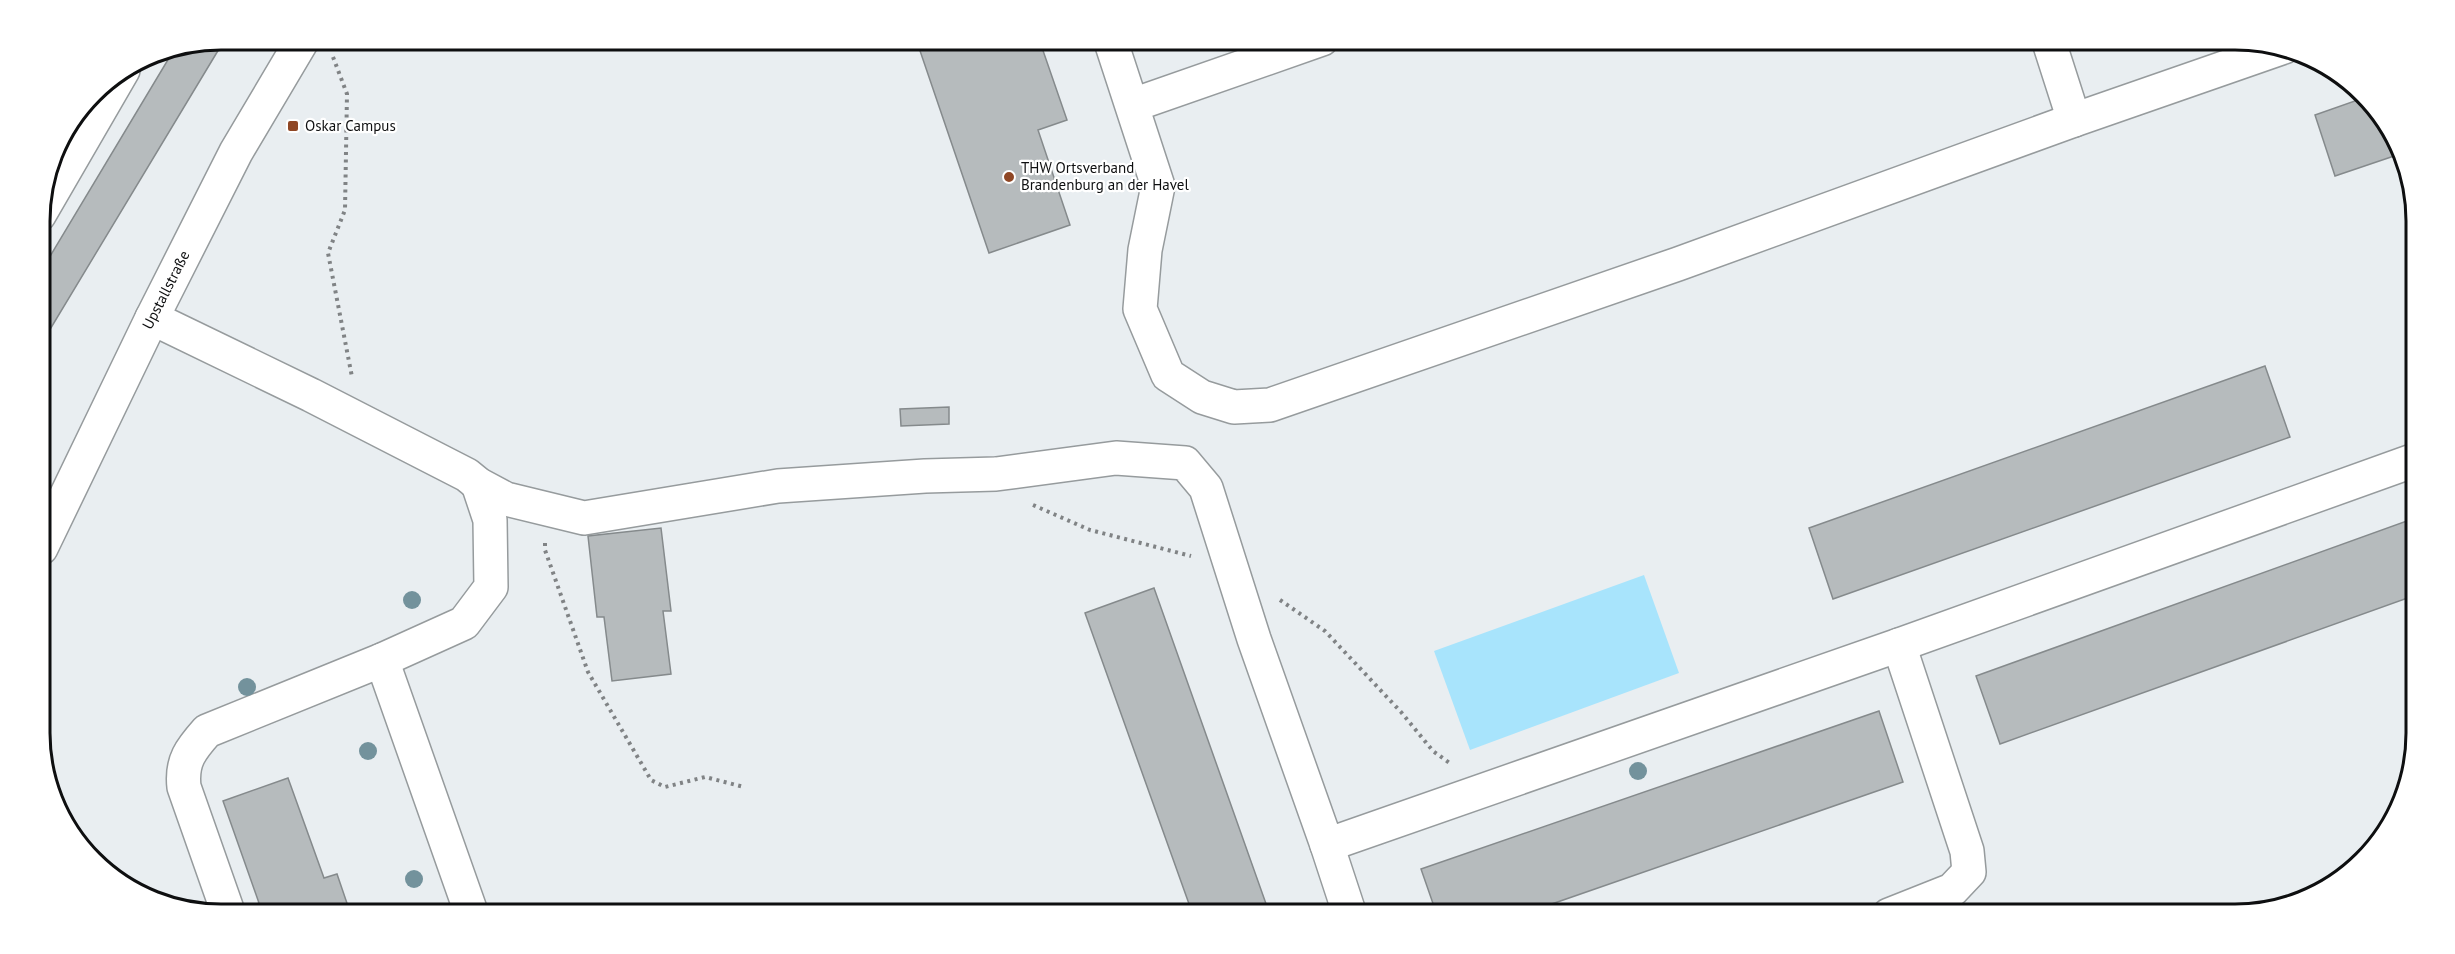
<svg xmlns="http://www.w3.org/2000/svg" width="2455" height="954" font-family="'PT Sans',sans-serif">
<rect width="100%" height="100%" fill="#e9eef1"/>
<!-- green -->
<polygon fill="#a8e4fc" points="1644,575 1679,673 1470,750 1434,651"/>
<!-- building -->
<g fill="#b6bbbd" stroke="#858a8c" stroke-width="1.5">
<polygon points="225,39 40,346 40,273 175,48"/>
<polygon points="916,39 1039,39 1067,120 1038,130 1070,225 989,253"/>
<polygon points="2366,97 2378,110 2397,155 2335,176 2315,115"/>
<polygon points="2265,366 2290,437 1833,599 1809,528"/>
<polygon points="949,407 949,424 901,426 900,409"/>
<polygon points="2415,518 2416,595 2000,744 1976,676"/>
<polygon points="661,528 671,611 663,611 671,674 612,681 604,617 597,617 588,536"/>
<polygon points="1154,588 1270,915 1193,915 1085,613"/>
<polygon points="1879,711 1903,782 1520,915 1437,915 1421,869"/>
<polygon points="288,778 324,878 337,874 351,915 253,915 250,907 259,903 223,801"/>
</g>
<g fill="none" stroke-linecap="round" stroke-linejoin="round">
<!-- minor casing -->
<g stroke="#969b9d" stroke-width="36">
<g id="minor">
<polyline points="1110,39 1158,186 1145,250 1140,309 1168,375 1202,397 1234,407 1270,405 1678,264 2074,120 2284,47"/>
<polyline points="2048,39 2074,120"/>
<polyline points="1133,105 1322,39"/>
<polyline points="39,215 123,70"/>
<polyline points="152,318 311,395 467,475 478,484 506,499 584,518 778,486 925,476 996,474 1116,458 1185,463 1206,488 1254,639 1327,845"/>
<polyline points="41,548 152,318 236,152 303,39"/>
<polyline points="382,660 472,915"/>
<path d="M229,915L184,787C181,761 191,749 207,731L382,660L464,623L491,587L490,520L478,484"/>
<polyline points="1350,915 1327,845 1899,645 2415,460"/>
<polyline points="1889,915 1952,890 1969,872 1967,851 1899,645"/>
</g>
</g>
<!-- path -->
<g stroke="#808385" stroke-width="4" stroke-dasharray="3 4.5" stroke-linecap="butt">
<polyline points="333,57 347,94 345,210 328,253 352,377"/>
<polyline points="1033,505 1090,530 1191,556"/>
<polyline points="545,543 545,550 588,672 651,780 665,787 705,777 744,787"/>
<polyline points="1280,600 1325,631 1401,712 1433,751 1451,764"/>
</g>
<!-- minor -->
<use href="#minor" stroke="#fff" stroke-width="33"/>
</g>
<!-- trees -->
<g fill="#73929c">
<circle cx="412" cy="600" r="9"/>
<circle cx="247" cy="687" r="9"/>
<circle cx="368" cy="751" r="9"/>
<circle cx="1638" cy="771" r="9"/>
<circle cx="414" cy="879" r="9"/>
</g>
<!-- markers -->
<g fill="#8f4725" stroke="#fff" stroke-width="2">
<rect x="287" y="120" width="12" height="12" rx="3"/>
<circle cx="1009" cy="177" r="6"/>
</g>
<g text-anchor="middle" stroke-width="4.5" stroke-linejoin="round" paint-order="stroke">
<!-- poi labels -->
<g font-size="15" fill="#0e0f10" stroke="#fff" text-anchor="start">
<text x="305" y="131">Oskar Campus</text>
<text x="1021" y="173">THW Ortsverband<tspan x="1021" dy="17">Brandenburg an der Havel</tspan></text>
</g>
<!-- street labels -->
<g font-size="15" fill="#0e0f10" stroke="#fff">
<text transform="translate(166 290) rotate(-63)" y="5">Upstallstraße</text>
</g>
</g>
<!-- crop -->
<path d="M0 0H2455V954H0ZM221 50H2235A171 171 0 0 1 2406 221V733A171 171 0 0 1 2235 904H221A171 171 0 0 1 50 733V221A171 171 0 0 1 221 50Z" fill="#fff" fill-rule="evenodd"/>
<path fill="none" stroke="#0e0f10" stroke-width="3" d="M221 50H2235A171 171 0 0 1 2406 221V733A171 171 0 0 1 2235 904H221A171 171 0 0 1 50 733V221A171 171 0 0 1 221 50Z"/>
</svg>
